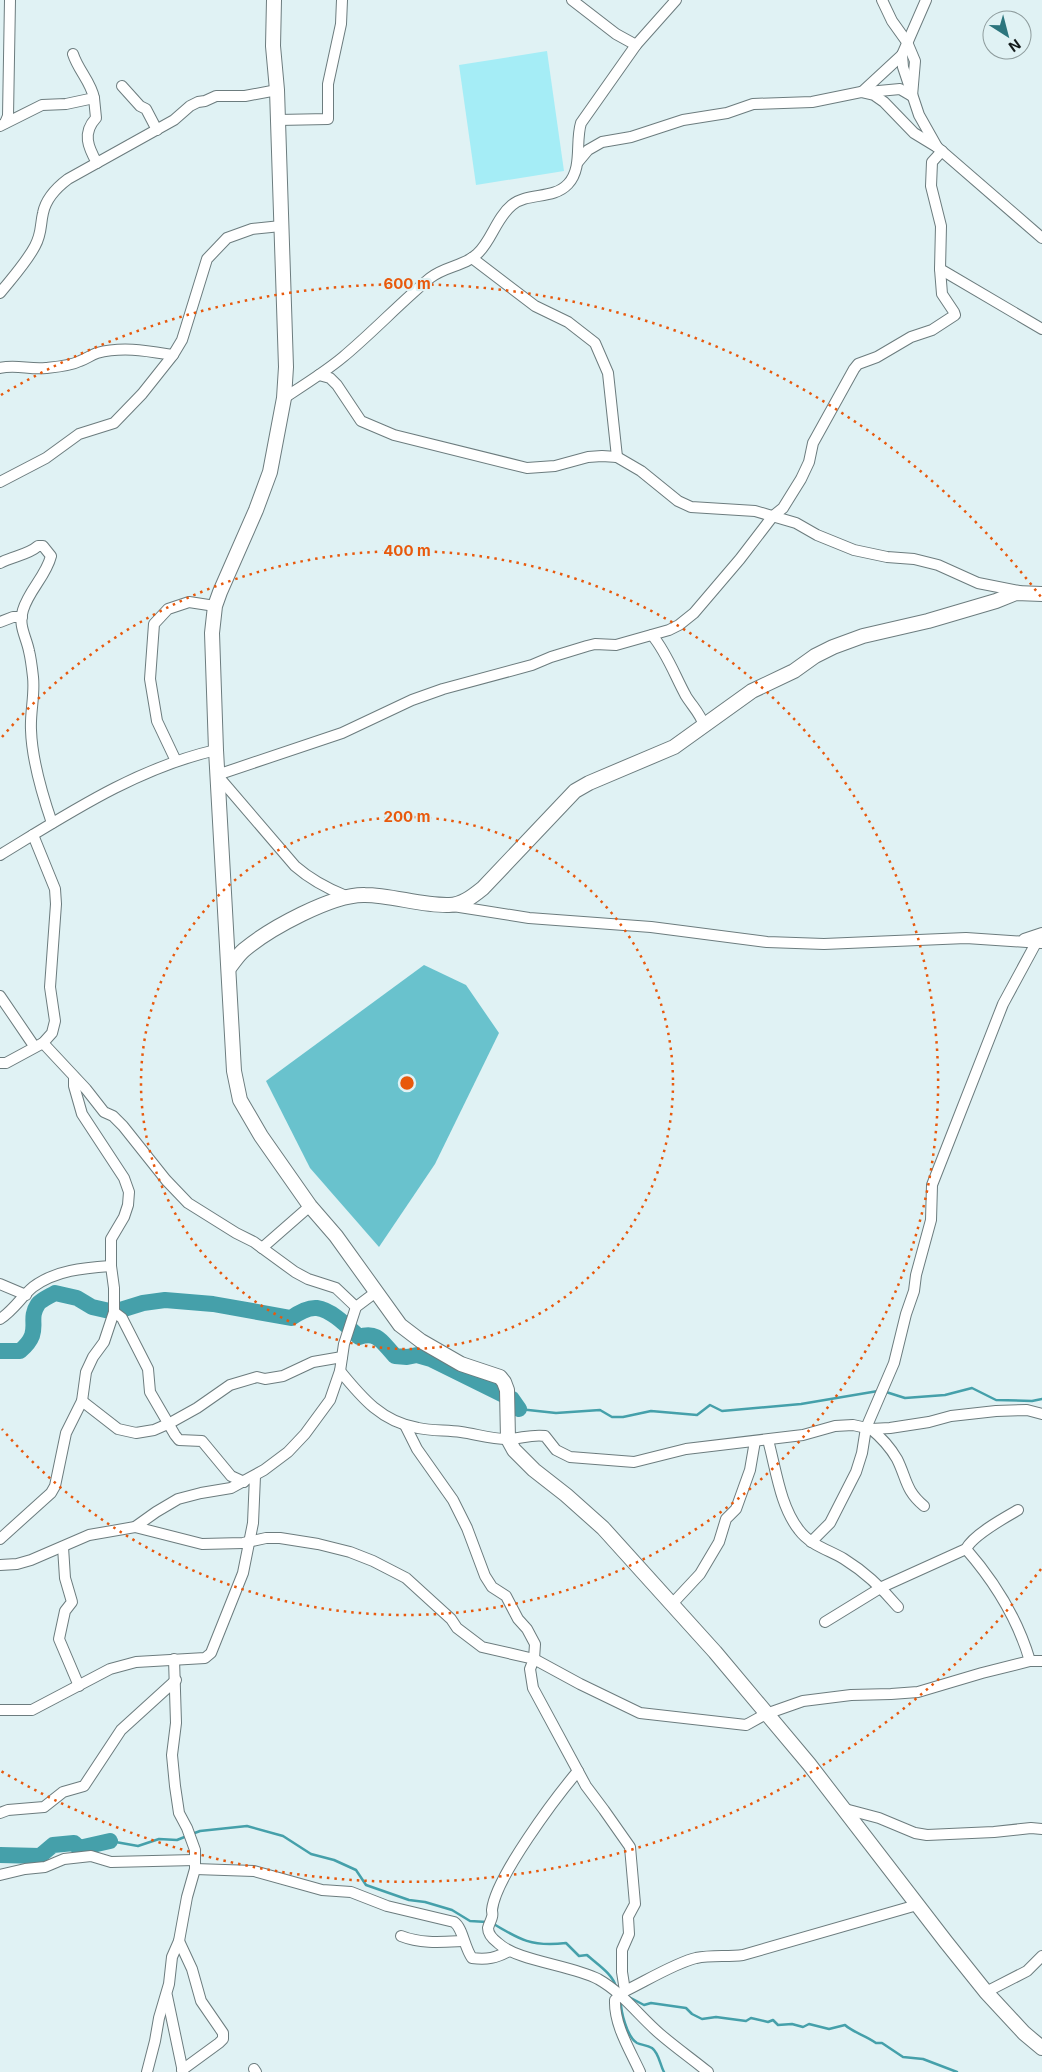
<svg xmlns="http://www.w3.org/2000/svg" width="1042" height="2072" font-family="Inter,sans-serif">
<rect width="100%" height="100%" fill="#e0f2f4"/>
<!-- green -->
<polygon fill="#a5edf6" points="547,51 564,171 476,185 459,65"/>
<!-- forest -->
<polygon fill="#69c2cd" points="424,965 466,985 499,1033 435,1164 379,1247 310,1168 266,1081"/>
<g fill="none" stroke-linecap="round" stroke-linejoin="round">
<!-- stream -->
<g stroke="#45a0aa" stroke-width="2.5">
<polyline points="886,1392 905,1398 945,1395 972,1388 996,1400 1032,1401 1042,1399"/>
<polyline points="519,1409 556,1413 600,1410 612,1417 623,1417 651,1411 697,1415 710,1405 722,1411 801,1404 878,1391"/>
<polyline points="192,1834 200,1831 247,1826 283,1836 311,1854 334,1860 356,1870 366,1885 409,1900 425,1902 452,1910 470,1921 487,1922"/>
<polyline points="110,1841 138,1846 159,1839 177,1840 187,1836"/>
<path d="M492,1923C520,1940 532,1947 566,1943L579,1956L587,1955C597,1964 613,1974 616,1987"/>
<path d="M627,1996L644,2005L651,2003L686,2008L692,2014L702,2019L716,2017L746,2021L751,2018L768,2022L773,2020L778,2025L792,2024L803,2027L809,2024L829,2029L845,2025C854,2033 865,2035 876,2043H882L903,2057L923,2059L957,2072"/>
<path d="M621,1999C620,2010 627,2037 637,2043C641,2045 647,2045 652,2048C659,2053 660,2065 664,2072"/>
</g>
<!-- river -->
<g stroke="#45a0aa" stroke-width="16">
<path d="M0,1351H20C44,1330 26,1322 38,1304C41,1300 50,1296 55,1293L77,1298L92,1307L114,1312L143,1303L165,1300L213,1304L291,1318C298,1313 308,1307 317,1308C332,1310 348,1327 359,1337C378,1330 383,1344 395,1356L407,1357L417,1355L431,1359L512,1399L519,1409"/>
<polyline points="0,1855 40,1856 53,1845 74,1843 79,1848 110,1841"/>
</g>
<!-- street casing -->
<g stroke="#6c7c7e" stroke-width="12">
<g id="street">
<polyline points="572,0 616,34 636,45"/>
<polyline points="926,0 902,55 903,67 919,115 937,147 1042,238"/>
<polyline points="122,86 140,106 146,109 157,130"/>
<polyline points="862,92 902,55"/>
<polyline points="868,92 900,89 912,96 915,61 907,42 892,21 882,0"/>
<path d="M94,98L96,118C82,133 88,147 97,163"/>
<polyline points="278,120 328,119 328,84 341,24 342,0"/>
<polyline points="5,123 8,116 10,0"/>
<path d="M0,126L42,105L66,104L94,98C91,82 78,70 73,54"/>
<polyline points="578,162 588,150 602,142 631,137 683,120 727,113 753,104 812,102 861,92 874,95 884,102 914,133 937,147"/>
<polyline points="472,258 535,306 568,322 595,343 608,373 617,457"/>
<polyline points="940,269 1042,329"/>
<path d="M0,293C12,278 26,263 35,246C42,233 40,226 43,213C46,198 56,188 68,179L174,120L190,106L198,102L205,101L216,96H245L277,90"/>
<path d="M0,368C16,364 30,370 46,368C56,367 70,366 80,361C86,359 91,355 97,353C123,346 148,351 173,355"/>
<polyline points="319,375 330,378 337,385 361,421 394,435 527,468 555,466 588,457 602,456 617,457 641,471 678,501 691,507 755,511 796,523 817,535 854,550 887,557 914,559 938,565 978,583 1019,591"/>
<path d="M284,398C304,385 325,372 343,357C373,332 400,303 430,278C445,266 465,266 477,254C491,242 496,218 512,205C528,192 553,200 568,184C583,168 575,142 581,123L636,45L676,0"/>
<polyline points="0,482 46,458 79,434 114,423 142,394 173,355 182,340 207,259 227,238 252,229 281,226"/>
<path d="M0,563C13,556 28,555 38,546H43L51,556C46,576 29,590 23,610C18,626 26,636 29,651C31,659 32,668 33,677C35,695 30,712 31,730C32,761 42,794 52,823"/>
<polyline points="0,622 13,617 22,617"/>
<path d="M652,635C667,653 675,676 686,696C692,706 701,714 704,726"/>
<polyline points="176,761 157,721 150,679 154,624 168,609 189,602 215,606"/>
<path d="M0,855C69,813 137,768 216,750"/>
<path d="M346,896C326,888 311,880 295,866L217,775L342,733L412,700L443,689L532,665L551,657L587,646L595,644L616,645L669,630L679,625L694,613L740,559L773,516L783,508L801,479L809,462L813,443L854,369L858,364L877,357L911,337L932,330L955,315L954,312L942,294L940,269L941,226L931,186L932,162L942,151"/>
<polyline points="453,906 529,918 651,927 767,942 824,944 966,938 1041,943"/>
<polyline points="1024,939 1042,933"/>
<polyline points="0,996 32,1043 34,1047"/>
<polyline points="43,1043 86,1089 104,1112 113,1116 123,1126 166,1180 188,1203 236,1233 254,1242 295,1272 308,1279 336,1288 356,1307"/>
<polyline points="0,1063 6,1063 43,1043 52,1033 55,1021 50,987 56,904 55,889 33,835"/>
<polyline points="262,1248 310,1206"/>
<polyline points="0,1284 26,1295"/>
<polyline points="114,1312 122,1318 148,1369 150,1392 175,1435 179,1440 202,1441 231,1476 244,1482"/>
<path d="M0,1319C14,1310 21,1297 33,1287C56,1270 84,1268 111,1266"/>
<path d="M340,1371C362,1398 382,1422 418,1428C432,1431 447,1430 461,1432C476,1434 491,1439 507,1439C520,1439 531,1434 545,1436L556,1450L570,1457L634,1462L686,1449L803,1435L835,1426L853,1425L871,1429L890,1428L929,1422L951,1416L996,1411L1027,1410L1042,1414"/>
<polyline points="82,1401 118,1429 136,1433 154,1430 170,1423 197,1408 230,1385 257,1377 265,1379 283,1376 313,1362 342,1357"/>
<polyline points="405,1425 417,1449 453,1500 467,1528 485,1576 492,1587 506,1596 518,1619 527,1629 535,1644 534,1659 530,1669 533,1688 586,1786 604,1810 630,1847 635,1904 628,1917 629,1934 622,1950 622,1972 625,1991"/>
<path d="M871,1429C882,1438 890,1447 897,1459C907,1479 905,1490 924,1506"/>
<path d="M768,1440C776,1469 780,1506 799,1530C810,1545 829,1550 844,1559C865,1572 882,1588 898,1607"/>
<polyline points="135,1527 202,1544 243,1543 266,1538 280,1538 318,1544 350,1552 373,1561 406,1578 451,1619 457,1628 482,1647 534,1659 580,1684 640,1713 746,1725 766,1714 803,1701 851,1695 891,1694 918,1692 982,1673 1030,1661 1042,1661"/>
<polyline points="0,1539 51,1493 55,1486 66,1433 82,1401 86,1372 93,1357 104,1342 114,1312 114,1288 111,1266 111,1239 124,1217 128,1205 129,1192 124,1178 82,1114 74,1086 74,1077"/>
<polyline points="811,1542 830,1523 856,1472 862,1453 866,1428 894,1363 906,1314 914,1291 916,1275 931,1220 932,1185 1003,1004 1036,943"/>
<polyline points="63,1547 65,1578 72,1602 65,1611 59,1639 79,1686"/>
<path d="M966,1549C994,1581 1018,1620 1030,1661"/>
<polyline points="0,1565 17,1564 31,1560 89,1535 135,1527 156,1512 178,1499 201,1493 231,1488 264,1470 288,1452 305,1434 330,1400 340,1371 344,1344 356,1307 376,1292"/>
<polyline points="672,1604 700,1574 719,1542 726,1519 736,1509 750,1470 755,1441"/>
<path d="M825,1622L882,1587L966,1549C973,1535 1004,1518 1018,1510"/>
<polyline points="0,1710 32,1710 110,1669 136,1662 205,1658 211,1653 243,1573 253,1523 255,1476"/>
<path d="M578,1771C556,1797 495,1878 492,1910C492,1912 493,1915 492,1917C491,1921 489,1924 488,1928C488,1934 494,1940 498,1943C517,1961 571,1965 598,1979C623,1993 639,2016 660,2034C675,2047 692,2059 708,2072"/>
<polyline points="845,1809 879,1818 915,1833 927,1835 994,1832 1031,1828 1042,1829"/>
<polyline points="0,1813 8,1810 44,1807 63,1792 84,1786 121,1730 176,1680"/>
<path d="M195,1869L254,1871L322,1890L351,1892L387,1906L454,1922C463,1928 464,1947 472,1958C487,1960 496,1958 509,1951"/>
<polyline points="0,1875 25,1869 45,1867 64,1859 91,1856 111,1862 195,1860"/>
<path d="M401,1936C421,1944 442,1942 463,1941"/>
<polyline points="179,1941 192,1969 201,2001 223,2033 223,2039 219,2043 182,2070"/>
<polyline points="986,1992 1027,1971 1042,1956"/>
<polyline points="167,1996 183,2072"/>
<polyline points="254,2069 256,2072"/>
<polyline points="147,2072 155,2041 159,2018 169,1984 172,1957 179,1941 187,1897 195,1869 195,1850 187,1828 179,1813 175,1786 172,1755 176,1723 174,1659"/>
<path d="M640,2072C630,2050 614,2025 615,2000L625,1991C644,1982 677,1962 696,1958C712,1955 727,1957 743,1955L917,1905"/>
</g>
</g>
<!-- secondary casing -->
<g stroke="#6c7c7e" stroke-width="16">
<g id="secondary">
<polyline points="274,0 273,46 277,90 286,367 284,398 270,472 256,510 220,592 215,606 212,633 216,750 234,1071 240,1100 261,1136 310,1206 336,1236 400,1325 421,1341 461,1364 500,1377 504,1382 507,1390 508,1439 514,1450 534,1470 566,1495 603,1528 715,1652 809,1764 946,1942 986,1992 1024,2033 1042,2048"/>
<path d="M229,968C234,962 238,955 244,950C269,929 332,894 365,895C391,895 423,906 449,905C462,905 473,896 483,888L575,791L589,783L674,747L752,691L794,671L815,656L833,647L863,636L928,621L996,601L1016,593L1042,594"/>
</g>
</g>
<!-- street -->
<use href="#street" stroke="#fff" stroke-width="10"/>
<!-- secondary -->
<use href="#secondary" stroke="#fff" stroke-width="14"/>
</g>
<!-- distance rings -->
<g fill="none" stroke="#e8590c" stroke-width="2.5" stroke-dasharray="2.5 5">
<circle cx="407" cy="1083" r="266"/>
<path d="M2 737A532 532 0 1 1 2 1429"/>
<path d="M1041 1569A799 799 0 0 1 1 1771M1 395A799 799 0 0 1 1041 597"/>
</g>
<circle cx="407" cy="1083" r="8" fill="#e8590c" stroke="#e0f2f4" stroke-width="2.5"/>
<g font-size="15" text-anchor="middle" font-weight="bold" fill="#e8590c" stroke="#e0f2f4" stroke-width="4.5" stroke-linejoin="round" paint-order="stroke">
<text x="407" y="289">600 m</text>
<text x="407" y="556">400 m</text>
<text x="407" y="822">200 m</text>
</g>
<!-- north arrow -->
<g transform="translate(1007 35) rotate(144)"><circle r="24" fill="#e0f2f4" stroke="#8e9c9d"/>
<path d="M0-4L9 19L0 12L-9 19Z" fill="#2c757d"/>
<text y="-8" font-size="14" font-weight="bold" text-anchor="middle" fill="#131a1a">N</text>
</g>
</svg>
